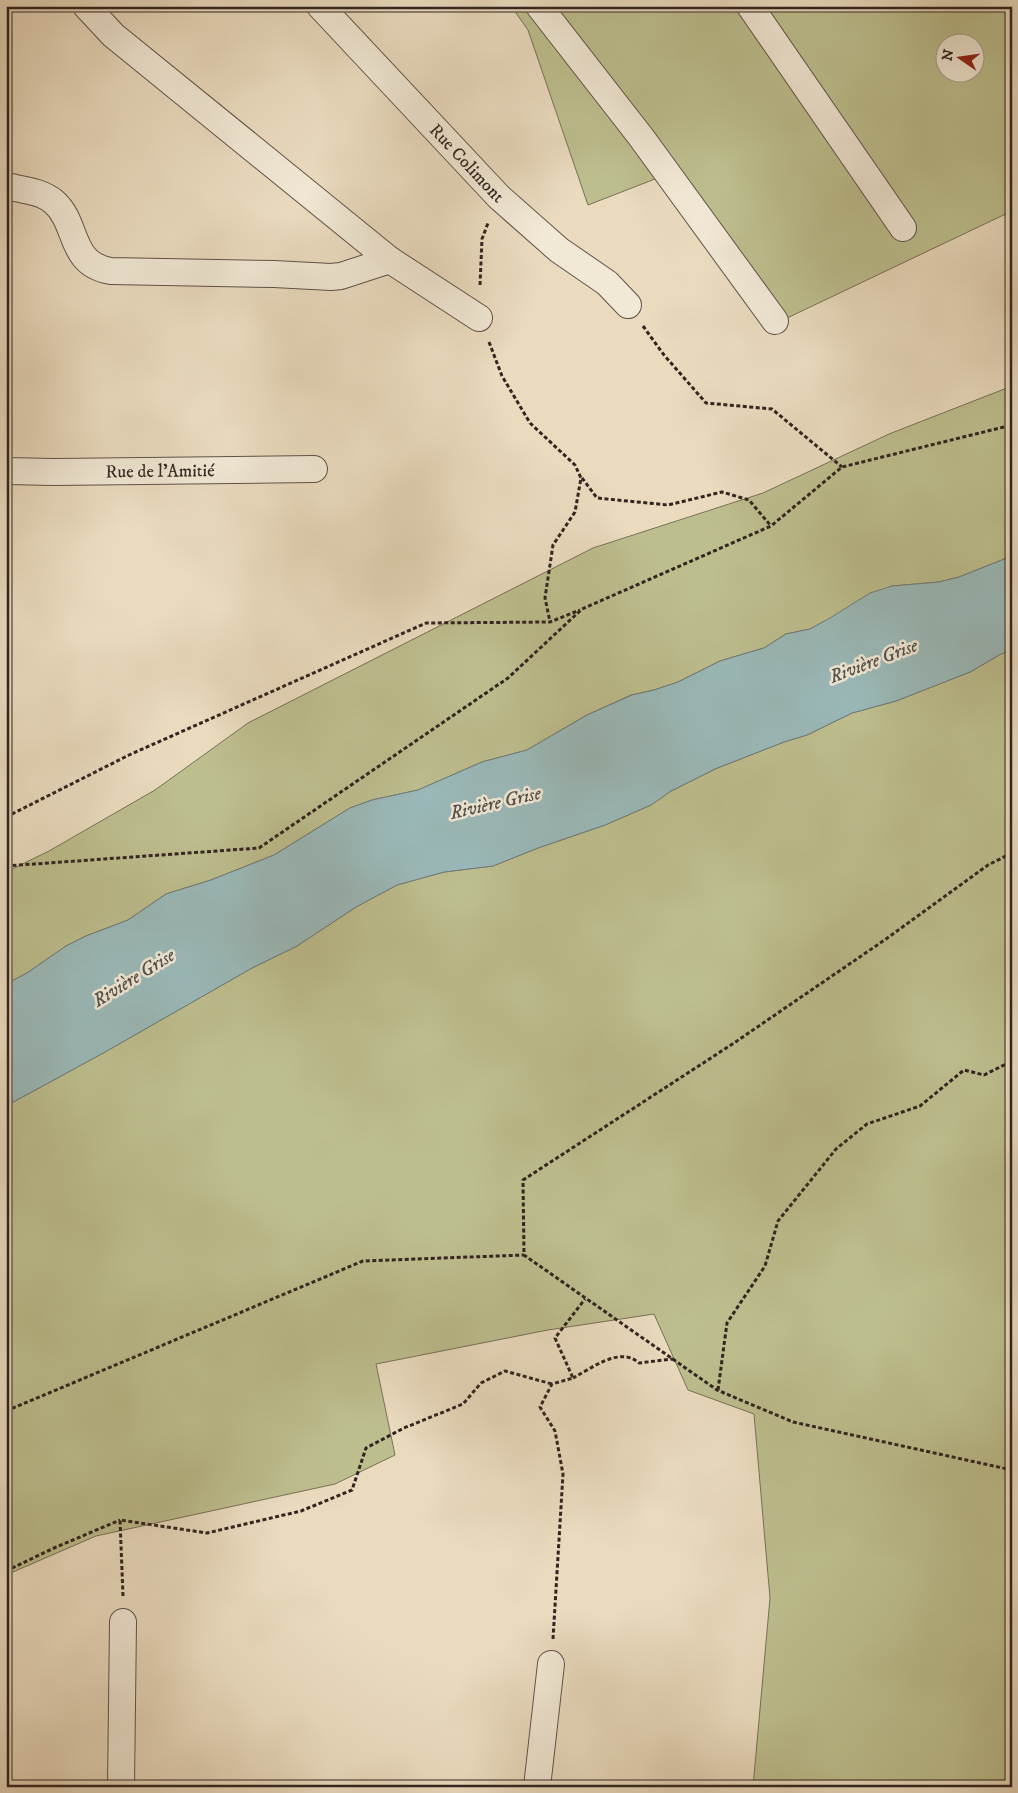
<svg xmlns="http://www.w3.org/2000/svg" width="1018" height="1793" font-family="'IM FELL DW Pica',serif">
<rect width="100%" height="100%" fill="#eadbbf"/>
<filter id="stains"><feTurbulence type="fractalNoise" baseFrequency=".004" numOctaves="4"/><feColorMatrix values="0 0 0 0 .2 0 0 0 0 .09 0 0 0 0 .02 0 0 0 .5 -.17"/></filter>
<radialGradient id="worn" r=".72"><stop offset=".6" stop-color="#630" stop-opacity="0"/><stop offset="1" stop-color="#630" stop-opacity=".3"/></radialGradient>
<!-- green -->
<g fill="#bdbe8e" stroke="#777157" fill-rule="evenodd">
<path d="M511,6H1012V211L785,319L673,172L588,205L528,30ZM946,42H976V72H946Z"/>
<polygon points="1012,386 1012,556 959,577 939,582 892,586 810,629 786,634 764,648 720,661 678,682 654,690 631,695 587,715 527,750 482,762 418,790 372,800 350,808 274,855 211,880 166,894 128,920 86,936 66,946 27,973 6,984 6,872 49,851 155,790 248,723 593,548 763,493 889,434"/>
<polygon points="1012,650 1012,1787 753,1787 770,1598 754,1414 688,1390 654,1314 548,1330 376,1364 395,1455 335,1484 96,1536 6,1575 6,1106 105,1052 252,968 297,946 356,907 397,885 444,872 493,866 538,848 605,825 651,805 671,791 715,769 784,742 807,735 852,713 896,701 970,672 1001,654"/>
</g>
<!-- water -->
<polygon fill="#9ab9b9" stroke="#707d7c" points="1012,556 1012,650 1001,654 970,672 896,701 852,713 807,735 784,742 715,769 671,791 651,805 605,825 538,848 493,866 444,872 397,885 356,907 297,946 252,968 105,1052 6,1106 6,984 27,973 66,946 86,936 128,920 166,894 211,880 274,855 350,808 372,800 418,790 482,762 527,750 587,715 632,695 654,690 678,682 720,661 764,648 786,634 810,629 830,618 870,593 892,586 939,582 959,577"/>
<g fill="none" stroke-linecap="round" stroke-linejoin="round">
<!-- street casing -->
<g stroke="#5f5248" stroke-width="28">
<g id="street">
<polyline points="86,6 113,35 390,260 479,318"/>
<path id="s1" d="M320,6L499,197L559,250L607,283L628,305"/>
<polyline points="539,6 641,137 775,321"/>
<polyline points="750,6 903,228"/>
<path d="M6,186C23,190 41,191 54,202C79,224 68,264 111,271L274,274L331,277L341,276L390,260"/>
<path id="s2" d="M6,471L54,472L314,469"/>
<polyline points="121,1787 123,1622"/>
<polyline points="537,1787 551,1664"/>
</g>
</g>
<!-- path -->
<g stroke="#312420" stroke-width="3" stroke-dasharray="4 2.5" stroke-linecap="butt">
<polyline points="480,285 482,239 488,223"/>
<polyline points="643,326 664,355 706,403 772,409 842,467"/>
<polyline points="489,342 502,376 530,423 575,465 581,478 575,512 553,545 545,598 550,622"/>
<polyline points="582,478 597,498 668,505 722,492 749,500 771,526"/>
<polyline points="6,817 129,755 426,623 550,622 580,610"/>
<polyline points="1012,853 988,865 886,939 734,1043 523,1180 524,1255 717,1390 793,1422 1012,1470"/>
<polyline points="6,866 259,848 508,678 582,609 771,526 842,467 1012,425"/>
<path d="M573,1378C592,1368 620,1346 639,1363L673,1359"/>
<polyline points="718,1390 727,1323 765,1266 778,1221 836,1149 867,1124 920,1106 964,1070 984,1075 1012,1061"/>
<polyline points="6,1411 363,1261 524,1255"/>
<polyline points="6,1571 54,1548 120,1520"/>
<polyline points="123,1596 120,1520 207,1533 301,1511 352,1490 366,1448 404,1428 463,1404 481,1383 505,1371 552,1384"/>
<polyline points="553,1639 563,1474 555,1431 540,1407 552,1384 573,1378 555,1338 585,1299"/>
</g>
<!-- street -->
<use href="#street" stroke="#f1e8d5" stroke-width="26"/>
</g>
<g text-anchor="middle" stroke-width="5" stroke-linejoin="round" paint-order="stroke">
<!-- street labels -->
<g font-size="18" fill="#312420" stroke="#f1e8d5">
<text dy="6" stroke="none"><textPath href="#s1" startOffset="215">Rue Colimont</textPath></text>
<text dy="6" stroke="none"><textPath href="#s2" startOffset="154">Rue de l'Amitié</textPath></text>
</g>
<!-- water labels -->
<g font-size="19" font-style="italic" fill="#50514e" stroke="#f1e8d5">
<text transform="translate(873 660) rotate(-21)" y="7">Rivière Grise</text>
<text transform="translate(495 802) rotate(-13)" y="7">Rivière Grise</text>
<text transform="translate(133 977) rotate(-32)" y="7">Rivière Grise</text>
</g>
</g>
<!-- margin -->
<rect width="1018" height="1793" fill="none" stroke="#eadbbf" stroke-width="25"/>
<rect x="8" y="8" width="1003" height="1778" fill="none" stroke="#312420" stroke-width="2.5"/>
<rect x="12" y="12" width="993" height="1768" fill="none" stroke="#312420"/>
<!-- north arrow -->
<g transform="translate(960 58) rotate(283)"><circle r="24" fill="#f1e8d5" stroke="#a49a8d"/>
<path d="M0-4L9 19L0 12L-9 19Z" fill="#8f2418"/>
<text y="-8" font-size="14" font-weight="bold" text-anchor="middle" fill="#312420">N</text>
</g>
<rect width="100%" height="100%" filter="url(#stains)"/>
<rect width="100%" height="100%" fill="url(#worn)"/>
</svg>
